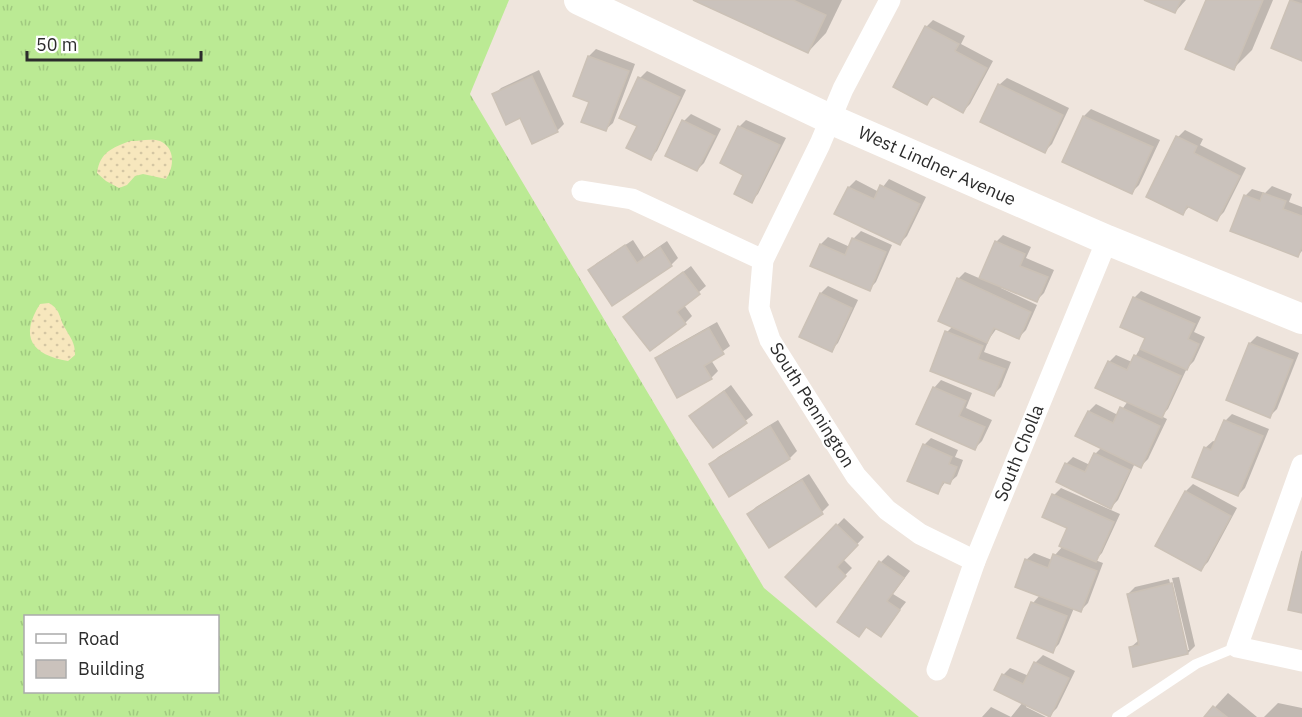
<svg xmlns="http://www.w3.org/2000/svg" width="1302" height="717" font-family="'IBM Plex Sans',sans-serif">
<defs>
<pattern id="grass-tufts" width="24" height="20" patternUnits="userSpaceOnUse" patternTransform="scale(1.5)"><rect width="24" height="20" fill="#bbea94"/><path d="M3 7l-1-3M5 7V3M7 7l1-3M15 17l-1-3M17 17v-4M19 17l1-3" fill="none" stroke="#a1c980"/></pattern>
<pattern id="sand-dots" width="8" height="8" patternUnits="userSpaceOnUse" patternTransform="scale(1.5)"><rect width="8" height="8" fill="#f7e7bd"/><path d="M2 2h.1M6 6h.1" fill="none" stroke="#d4c6a3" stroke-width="1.8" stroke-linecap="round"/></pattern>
</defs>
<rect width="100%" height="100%" fill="#efe5dd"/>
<!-- grass -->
<path fill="url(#grass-tufts)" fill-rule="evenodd" d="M0,0H509L470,94L764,588L919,717H0ZM26,616H218V692H26Z"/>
<!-- sand -->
<g fill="url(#sand-dots)">
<path d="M130,141C139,141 152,138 160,141C176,148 174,168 166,179L143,174L135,176L127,185L119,188L106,181L97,173C100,152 112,148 130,141Z"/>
<path d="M49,303C61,310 59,318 65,328C71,339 75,342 75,355L68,361C32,355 19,337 40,304Z"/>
</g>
<!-- shadow -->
<g fill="#0003">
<polygon points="696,0 842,0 826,33 808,52"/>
<polygon points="1148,0 1186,0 1175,12"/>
<polygon points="1207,0 1273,0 1252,50 1234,68"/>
<polygon points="1291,0 1302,0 1302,59 1273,47"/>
<polygon points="933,20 965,36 961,44 993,61 970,104 963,111 935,96 927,103 926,27"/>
<polygon points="596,49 635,64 613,123 605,130 591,101 575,95 589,56"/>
<polygon points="539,70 564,124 557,131 521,116 494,95 501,88"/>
<polygon points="647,71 686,90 657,151 650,158 639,125 640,78"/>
<polygon points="1007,78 1069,108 1052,144 1045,151 999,85"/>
<polygon points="1091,109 1160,140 1139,185 1132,192 1064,162 1084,116"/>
<polygon points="691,114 721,129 704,163 697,170 684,121"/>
<polygon points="746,120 786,138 758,194 751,201 745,174 739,127"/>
<polygon points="1185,130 1203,139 1200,145 1246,168 1224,212 1217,219 1190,206 1183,213 1178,137"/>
<polygon points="889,179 926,197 907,236 900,243 849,187 856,180 879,192"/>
<polygon points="1272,186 1292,194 1289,202 1302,207 1302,251 1298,255 1245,196 1252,189 1265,193"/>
<polygon points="861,231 892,245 876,282 869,289 821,244 828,237 850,247 854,238"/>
<polygon points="1003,235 1031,247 1026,258 1054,270 1044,293 1037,300 1002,286 1001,288 1037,305 1026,330 1019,337 997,328 989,339 984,352 1011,362 1001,387 994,394 947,332 953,326 958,279 965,272 981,279 996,242"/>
<polygon points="633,240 644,257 667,241 678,258 671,265 590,270 597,263"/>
<polygon points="691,266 706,286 684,305 692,316 685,323 632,310"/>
<polygon points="828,286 858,300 838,343 831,350 821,293"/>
<polygon points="1141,291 1201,317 1194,332 1205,337 1194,361 1187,368 1168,409 1161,416 1167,419 1148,459 1141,466 1135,463 1118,500 1111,507 1066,464 1073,457 1090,465 1095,454 1102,447 1089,411 1096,404 1118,415 1128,401 1109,362 1116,355 1132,362 1147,337 1134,298"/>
<polygon points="717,322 730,346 711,360 718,371 711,378 657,359 664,352"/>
<polygon points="1257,336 1299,353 1277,409 1270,416 1250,343"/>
<polygon points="941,380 972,393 966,408 992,420 982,441 975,448 934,388"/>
<polygon points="731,385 753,415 713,446 691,416"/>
<polygon points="1232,414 1269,429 1245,488 1238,495 1205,448 1213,441 1216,442 1225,421"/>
<polygon points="778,420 797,451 790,458 729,495 711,464 718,457"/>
<polygon points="931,438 958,450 955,457 963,460 957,476 949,483 946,481 938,492 924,445"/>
<polygon points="809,474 829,505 822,512 769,546 749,514 756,507"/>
<polygon points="1193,484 1237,508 1208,562 1201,569 1157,546 1186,491"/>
<polygon points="1061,488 1120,514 1102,553 1095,560 1103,563 1088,603 1081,610 1074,608 1059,644 1052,651 1019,637 1033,603 1040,595 1026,560 1034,553 1052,560 1055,555 1063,546 1069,527 1054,495"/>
<polygon points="844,518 864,537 843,559 852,568 816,605 787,577"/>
<polygon points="888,555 910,571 893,594 906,602 880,635 867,626 858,635 839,621 881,562"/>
<polygon points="1179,577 1195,646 1188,653 1130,648 1139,640 1128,594 1135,587 1169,579 1186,650 1189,650 1172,578"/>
<polygon points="1043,655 1075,671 1057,708 1050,715 1027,704 1026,707 1046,717 982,717 991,707 1011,717 1023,702 1003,675 1010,668 1029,676 1036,662"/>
<polygon points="1228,693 1257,717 1206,717"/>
<polygon points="1278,703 1302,708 1302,717 1264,717"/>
</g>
<!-- building -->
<g fill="#cac2bc" stroke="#cbc1b6" stroke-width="1.5">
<polygon points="693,0 793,0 826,15 808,53"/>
<polygon points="1144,0 1181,0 1175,13"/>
<polygon points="1206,0 1263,0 1234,70 1185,49"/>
<polygon points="1290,0 1302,4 1302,61 1271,48"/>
<polygon points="925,26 959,44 955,51 987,68 963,113 932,96 927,105 893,87"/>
<polygon points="588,56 629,71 606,131 581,122 589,102 573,96"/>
<polygon points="532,76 558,132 532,144 520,118 506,125 492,94"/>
<polygon points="638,77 680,97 651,160 626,148 637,126 619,118"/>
<polygon points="998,84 1063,115 1045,153 980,122"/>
<polygon points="1083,116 1153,147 1132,194 1062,162"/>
<polygon points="682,120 715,136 697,171 665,156"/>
<polygon points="738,126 780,145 752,203 734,194 743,175 720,163"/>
<polygon points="1176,136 1197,146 1194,153 1240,176 1217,221 1187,206 1183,215 1146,197"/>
<polygon points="880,185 920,204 900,245 834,214 848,187 874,199"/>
<polygon points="1263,193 1286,201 1283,209 1302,216 1302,247 1298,257 1230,231 1244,195 1260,201"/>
<polygon points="852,238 886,252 870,291 810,266 820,244 845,255"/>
<polygon points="995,241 1025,254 1020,266 1048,277 1037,302 979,278"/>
<polygon points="625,245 637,263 660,247 672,266 612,306 588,270"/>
<polygon points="683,272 700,294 677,312 686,324 650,351 623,317"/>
<polygon points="957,278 1031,312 1019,339 994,328 987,343 938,321"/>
<polygon points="820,293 852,308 832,352 799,337"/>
<polygon points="1133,297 1195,324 1188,339 1199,344 1187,370 1140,349 1145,338 1120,327"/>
<polygon points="709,328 724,354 704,366 712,379 677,398 655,358"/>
<polygon points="945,331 983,346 978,359 1005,369 994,396 930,371"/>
<polygon points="1249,343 1293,360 1270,418 1226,400"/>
<polygon points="1134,355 1181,376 1162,418 1095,388 1108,361 1127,370"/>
<polygon points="933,387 966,401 959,416 985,427 975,450 916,424"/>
<polygon points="724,391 747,423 713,448 689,416"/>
<polygon points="1120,407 1160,426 1141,468 1075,436 1088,411 1113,423"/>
<polygon points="1224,420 1263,436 1238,496 1192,477 1204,447 1211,450"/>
<polygon points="770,426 790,459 729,497 709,464"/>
<polygon points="923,444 952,457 949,464 957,467 950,484 943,482 938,494 907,481"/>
<polygon points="1094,453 1130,470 1111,509 1056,482 1065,463 1085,472"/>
<polygon points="802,480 823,514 769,548 747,514"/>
<polygon points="1185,491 1231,516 1201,571 1155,546"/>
<polygon points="1052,494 1114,522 1096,562 1059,546 1067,528 1042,517"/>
<polygon points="836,524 858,545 837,567 846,576 816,607 785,577"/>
<polygon points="1302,551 1302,613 1288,610"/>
<polygon points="1053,554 1097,571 1081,612 1015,587 1025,559 1048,568"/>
<polygon points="879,561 904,578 887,601 900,610 881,637 866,627 859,637 837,622"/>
<polygon points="1172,583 1188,654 1133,667 1129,647 1139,645 1127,594"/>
<polygon points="1031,602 1067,616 1053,653 1017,638"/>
<polygon points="1034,662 1069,678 1050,717 994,690 1002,674 1023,684"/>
<polygon points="1213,706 1227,717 1204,717"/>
</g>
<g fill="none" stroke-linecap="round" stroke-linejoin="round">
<!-- lane -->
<polyline stroke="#fff" stroke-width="10" points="1117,717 1196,664 1237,647"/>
<!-- street -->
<g stroke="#fff" stroke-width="21">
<polyline points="890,0 843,89 820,144 763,260 759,308 770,340 856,476 887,510 920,534 975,561"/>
<polyline points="582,191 632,199 763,260"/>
<polyline points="1302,465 1237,647 1302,661"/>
<polyline points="937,670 975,561 1107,240"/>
</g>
<!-- secondary -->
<polyline stroke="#fff" stroke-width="30" points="579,0 830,119 1107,240 1302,319"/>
</g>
<g text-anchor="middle" stroke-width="4.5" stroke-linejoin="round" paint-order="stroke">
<!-- street labels -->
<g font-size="18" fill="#2c2c2c" stroke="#fff">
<text transform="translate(937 166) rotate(24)" y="6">West Lindner Avenue</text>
<text transform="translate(812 405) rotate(58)" y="6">South Pennington</text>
<text transform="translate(1019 453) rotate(-68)" y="6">South Cholla</text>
</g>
</g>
<!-- legend -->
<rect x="24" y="615" width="195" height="78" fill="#ffffff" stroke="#ababab" stroke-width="1.5"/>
<rect x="36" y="634" width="30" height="9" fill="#ffffff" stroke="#ababab" stroke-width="1.5"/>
<text x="78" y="645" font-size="18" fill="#2c2c2c">Road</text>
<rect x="36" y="660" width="30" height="18" fill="#cac2bc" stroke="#ababab" stroke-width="1.5"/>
<text x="78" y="675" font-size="18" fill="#2c2c2c">Building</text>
<!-- scale -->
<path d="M27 51v9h174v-9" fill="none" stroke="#2c2c2c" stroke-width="3"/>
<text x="36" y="51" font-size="18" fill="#2c2c2c" stroke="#ffffff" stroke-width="4.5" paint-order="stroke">50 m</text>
</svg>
